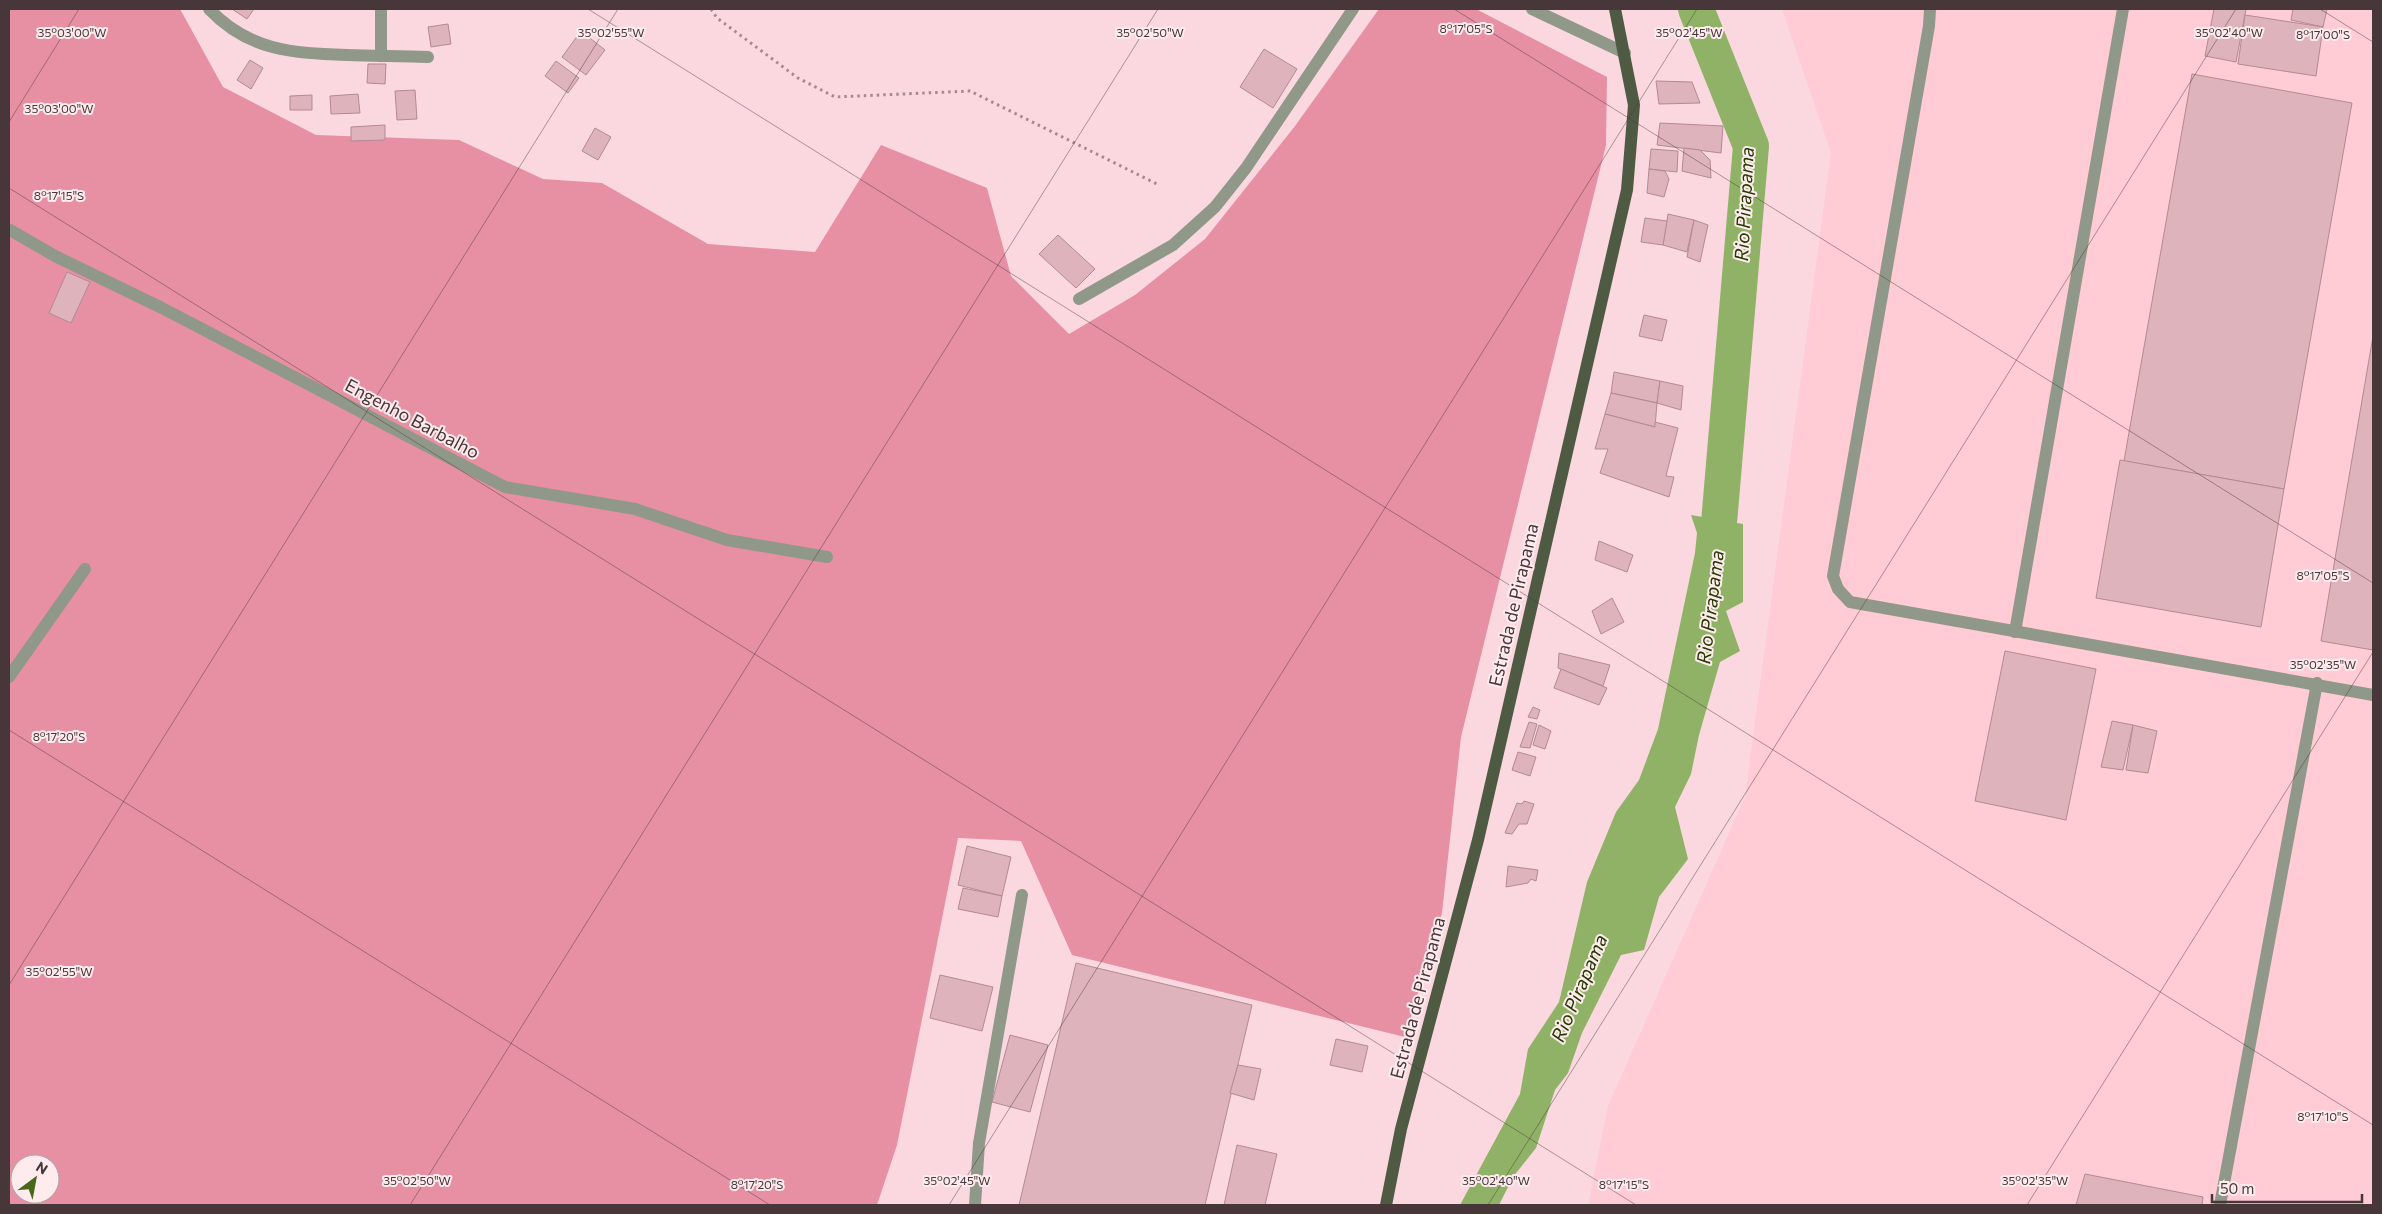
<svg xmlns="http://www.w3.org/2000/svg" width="2382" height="1214" font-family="Commissioner,sans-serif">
<rect width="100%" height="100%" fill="#fbd8df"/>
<!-- built -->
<polygon fill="#ffcbd5" points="1782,9 2373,9 2373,1205 1588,1205 1608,1106 1745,797 1831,153"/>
<!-- forest -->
<path fill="#e78fa3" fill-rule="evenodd" d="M9,9H180L223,87L316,135L459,140L543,179L602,183L708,244L815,252L881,145L987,188L1011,276L1069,334L1135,295L1205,239L1295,126L1379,9H1476L1607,77L1606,145L1461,737L1442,913L1405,1037L1072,955L1021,841L958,838L897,1145L877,1205H9ZM20,1164H50V1194H20Z"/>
<!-- water -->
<polygon fill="#90b266" points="1691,515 1743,524 1743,602 1726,611 1740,651 1720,662 1699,735 1691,774 1675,807 1688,859 1659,897 1644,950 1621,955 1582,1033 1568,1073 1555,1090 1536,1148 1513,1177 1499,1205 1460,1205 1520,1094 1528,1049 1559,1002 1587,882 1616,812 1639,780 1658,729 1695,553 1697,533"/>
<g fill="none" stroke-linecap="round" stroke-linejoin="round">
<!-- river -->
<polyline stroke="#90b266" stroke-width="36" points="1696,9 1751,146 1715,570"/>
</g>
<!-- building -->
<g fill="#deb3bb" stroke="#b38a92">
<polygon points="232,9 254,9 247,19"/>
<polygon points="2214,9 2246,9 2236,62 2205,56"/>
<polygon points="2293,9 2327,9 2323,27 2291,20"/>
<polygon points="2245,15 2323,27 2316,76 2238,64"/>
<polygon points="448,24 451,44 431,47 428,27"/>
<polygon points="581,31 605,50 586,75 562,57"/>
<polygon points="1264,49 1297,69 1273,108 1240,87"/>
<polygon points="250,60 263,68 251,89 237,80"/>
<polygon points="556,61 579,78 568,93 545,76"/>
<polygon points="368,64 386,64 385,84 367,83"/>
<polygon points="2192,74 2352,103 2284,489 2124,461"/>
<polygon points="1656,81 1692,82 1700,103 1659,104"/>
<polygon points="415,90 417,119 397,120 395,91"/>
<polygon points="358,94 360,113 331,114 330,96"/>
<polygon points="312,95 312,110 290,110 290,96"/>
<polygon points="1660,123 1723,126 1721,153 1657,145"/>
<polygon points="385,125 385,140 351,141 351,127"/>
<polygon points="595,128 611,137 598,160 582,151"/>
<polygon points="1684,148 1700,150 1710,160 1711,178 1682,171"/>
<polygon points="1651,149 1678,151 1677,172 1649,169"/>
<polygon points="1649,169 1665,171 1669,179 1664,197 1647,193"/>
<polygon points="1668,214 1694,220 1687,252 1663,245"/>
<polygon points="1645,218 1667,221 1663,245 1641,242"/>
<polygon points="1694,220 1708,225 1700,262 1687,257"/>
<polygon points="1058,235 1095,269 1076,288 1039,254"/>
<polygon points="67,272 90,282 71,323 49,313"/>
<polygon points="1644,315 1667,320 1662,341 1639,336"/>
<polygon points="2373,336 2373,650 2321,641"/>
<polygon points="1614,372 1660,381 1657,403 1611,393"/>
<polygon points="1660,381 1683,386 1681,410 1657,403"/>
<polygon points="1611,393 1657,403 1655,427 1605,414"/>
<polygon points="1605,414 1655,427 1655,422 1678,428 1666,476 1674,477 1669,497 1600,473 1608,449 1595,449"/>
<polygon points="2120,460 2284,489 2261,627 2096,598"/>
<polygon points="1599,541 1633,555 1627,572 1595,560"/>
<polygon points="1612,598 1624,622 1601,634 1592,611"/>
<polygon points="2005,651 2096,669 2066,820 1975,801"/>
<polygon points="1559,653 1610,665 1603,686 1558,668"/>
<polygon points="1561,669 1607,688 1599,705 1554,688"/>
<polygon points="1533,707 1540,710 1537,719 1528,717"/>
<polygon points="2112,721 2133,725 2123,770 2101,767"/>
<polygon points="1529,722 1537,724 1530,748 1520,747"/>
<polygon points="1539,725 1551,731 1545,749 1533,745"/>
<polygon points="2133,725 2157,731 2148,773 2126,770"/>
<polygon points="1518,752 1536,757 1530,776 1512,770"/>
<polygon points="1524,801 1534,804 1527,824 1519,824 1512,834 1505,833 1517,803 1522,804"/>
<polygon points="967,846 1011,857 1002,896 958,885"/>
<polygon points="1508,866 1538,870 1536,881 1531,879 1528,883 1506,887"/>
<polygon points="963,888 1002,896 998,917 958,909"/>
<polygon points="1076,963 1252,1005 1205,1205 1019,1205"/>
<polygon points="940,975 993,987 982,1031 930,1018"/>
<polygon points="1010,1035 1048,1045 1030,1112 992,1102"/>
<polygon points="1336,1039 1368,1046 1362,1072 1330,1065"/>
<polygon points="1238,1065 1261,1069 1254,1100 1230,1093"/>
<polygon points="1237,1145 1277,1154 1265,1205 1224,1205"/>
<polygon points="2085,1174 2203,1197 2202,1205 2076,1205"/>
</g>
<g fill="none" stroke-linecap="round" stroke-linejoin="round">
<!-- path -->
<polyline stroke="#a48a8f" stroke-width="3" stroke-dasharray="2.5 4" stroke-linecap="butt" points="711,9 717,18 798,78 835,97 970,91 1157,184"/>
<!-- minor -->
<g stroke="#909889" stroke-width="12">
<path d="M209,9C249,51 292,53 347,55C374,56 401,56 428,57"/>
<polyline points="381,9 381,56"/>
<polyline points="1532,9 1625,53"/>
<polyline points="1930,9 1929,26 1833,576 1838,589 1850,602 2373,695"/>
<polyline points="10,230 55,256 162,308 505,487 635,509 727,540 827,557"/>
<polyline points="1079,299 1173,245 1215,207 1246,168 1353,9"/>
<polyline points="2015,632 2123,9"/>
<polyline points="9,677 85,569"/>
<polyline points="975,1205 979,1143 1022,895"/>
<polyline points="2220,1205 2317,683"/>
</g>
<!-- major -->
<polyline stroke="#4e5a41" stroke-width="12" points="1386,1205 1401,1129 1478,840 1627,190 1634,105 1615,9"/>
</g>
<!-- ticks -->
<path fill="none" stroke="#48373a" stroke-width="1" stroke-opacity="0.45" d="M588,9L2373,1125M1454,9L2373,583M2320,9L2373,42M9,122L79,9M9,188L1636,1205M9,730L770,1205M9,985L618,9M410,1205L1158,9M949,1205L1697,9M1488,1205L2236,9M2027,1205L2373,652"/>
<g text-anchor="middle" stroke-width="4" stroke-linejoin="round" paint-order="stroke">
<!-- street labels -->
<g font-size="18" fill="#48373a" stroke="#fdebee">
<text transform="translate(412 419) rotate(28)" y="6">Engenho Barbalho</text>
<text transform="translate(1514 605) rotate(-77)" y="6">Estrada de Pirapama</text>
<text transform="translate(1418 998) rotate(-75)" y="6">Estrada de Pirapama</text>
</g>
<!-- water labels -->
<g font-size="19" font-style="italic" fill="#253a01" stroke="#fdebee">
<text transform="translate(1744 204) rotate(-87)" y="7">Rio Pirapama</text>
<text transform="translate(1710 607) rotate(-83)" y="7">Rio Pirapama</text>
<text transform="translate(1579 988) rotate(-67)" y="7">Rio Pirapama</text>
</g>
</g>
<g font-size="12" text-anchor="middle" fill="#48373a" stroke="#fdebee" stroke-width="4" stroke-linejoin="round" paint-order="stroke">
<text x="1466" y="33">8°17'05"S</text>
<text x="72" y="37">35°03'00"W</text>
<text x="611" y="37">35°02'55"W</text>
<text x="1150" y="37">35°02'50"W</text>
<text x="1689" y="37">35°02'45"W</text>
<text x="2229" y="37">35°02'40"W</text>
<text x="2323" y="39">8°17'00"S</text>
<text x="59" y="113">35°03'00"W</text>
<text x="59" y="200">8°17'15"S</text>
<text x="2323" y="580">8°17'05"S</text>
<text x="2323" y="669">35°02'35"W</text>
<text x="59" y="741">8°17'20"S</text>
<text x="59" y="976">35°02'55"W</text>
<text x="2323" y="1121">8°17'10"S</text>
<text x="417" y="1185">35°02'50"W</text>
<text x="957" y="1185">35°02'45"W</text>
<text x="1496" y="1185">35°02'40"W</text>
<text x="2035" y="1185">35°02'35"W</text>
<text x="757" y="1189">8°17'20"S</text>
<text x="1624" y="1189">8°17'15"S</text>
</g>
<!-- border -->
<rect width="2382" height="1214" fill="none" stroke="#48373a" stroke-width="20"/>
<!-- north arrow -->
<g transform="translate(35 1179) rotate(32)"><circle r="24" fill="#fdebee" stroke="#b5a3a6"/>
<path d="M0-4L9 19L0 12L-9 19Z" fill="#49671b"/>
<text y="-8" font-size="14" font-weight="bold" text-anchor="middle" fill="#48373a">N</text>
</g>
<!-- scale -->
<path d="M2212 1194v8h150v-8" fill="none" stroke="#48373a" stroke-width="2.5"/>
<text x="2220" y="1194" font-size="15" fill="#48373a" stroke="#fdebee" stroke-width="4" paint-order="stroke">50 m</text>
</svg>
